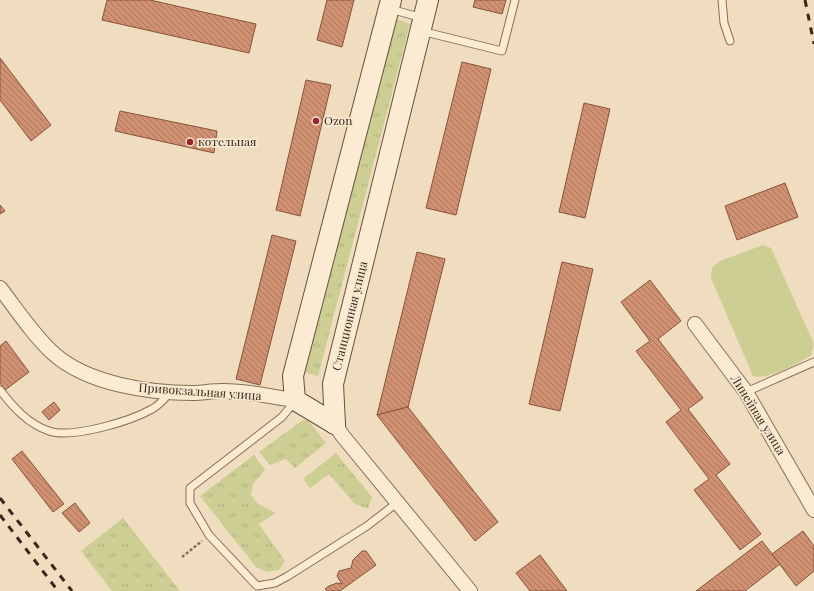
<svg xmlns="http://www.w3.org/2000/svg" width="814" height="591" font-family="'Playfair Display',serif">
<defs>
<pattern id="grass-tufts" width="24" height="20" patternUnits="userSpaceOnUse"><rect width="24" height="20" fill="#cdce93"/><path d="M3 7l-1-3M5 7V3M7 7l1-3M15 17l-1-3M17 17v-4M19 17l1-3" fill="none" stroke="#b1b17e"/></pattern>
<pattern id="building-back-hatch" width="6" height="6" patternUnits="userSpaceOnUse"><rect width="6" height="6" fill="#d09173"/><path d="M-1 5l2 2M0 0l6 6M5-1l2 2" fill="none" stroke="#aa765e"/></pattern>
</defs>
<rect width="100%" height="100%" fill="#f0ddbf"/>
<!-- grass -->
<g fill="url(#grass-tufts)">
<polygon points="396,19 410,24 318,376 304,372"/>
<polygon points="303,420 308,420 326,443 295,468 286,459 270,465 259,452"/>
<polygon points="336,453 372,497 368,509 355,504 329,474 310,488 303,479"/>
<polygon points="254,455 265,470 253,484 251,495 258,504 276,513 259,524 285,561 279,570 267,572 256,567 200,496"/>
<polygon points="123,518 180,591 112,591 81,551"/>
</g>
<!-- green -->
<path fill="#cdce93" d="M763,245L771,248L814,344L811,355C799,364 767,380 753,376L711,278L712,268L720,261Z"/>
<!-- building -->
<g fill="url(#building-back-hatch)" stroke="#89533b">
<polygon points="107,0 150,0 256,24 249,53 102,20"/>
<polygon points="327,0 354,0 342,47 317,40"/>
<polygon points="475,0 506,0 502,14 473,7"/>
<polygon points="0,58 51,125 31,141 0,100"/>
<polygon points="462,62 491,69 456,215 426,208"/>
<polygon points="306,80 331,85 300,216 276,210"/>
<polygon points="584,103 610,109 585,218 559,212"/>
<polygon points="120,111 217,131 214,153 115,131"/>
<polygon points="785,183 798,217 737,240 725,206"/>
<polygon points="0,205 5,211 0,214"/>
<polygon points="272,235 296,241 260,385 236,379"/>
<polygon points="417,252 445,259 408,407 377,415"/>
<polygon points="562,262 593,269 560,411 529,404"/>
<polygon points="650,280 681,321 658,339 703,398 688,409 730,464 716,475 761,534 740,550 694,490 709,479 666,422 681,410 636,351 650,341 621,302"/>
<polygon points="6,341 29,372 5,390 0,383 0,346"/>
<polygon points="54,402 60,410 49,420 42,412"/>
<polygon points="408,407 498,522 475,541 377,415"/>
<polygon points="22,451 64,504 53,512 12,459"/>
<polygon points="75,503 90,523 79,532 62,513"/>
<polygon points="803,531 814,546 814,571 796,586 772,554"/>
<polygon points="762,541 780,564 745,591 696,591"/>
<polygon points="362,551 366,551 376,565 340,591 327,591 325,589 329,586 337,583 342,584 337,576 339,571 351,568 353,560"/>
<polygon points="540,555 567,591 530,591 516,573"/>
</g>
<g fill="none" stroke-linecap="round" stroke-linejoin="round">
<!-- lane casing -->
<g stroke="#896d57" stroke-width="9">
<g id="lane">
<polyline points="722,0 724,23 730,41"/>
<polyline points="390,9 423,18"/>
<polyline points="421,31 502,51 515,0"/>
<path d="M0,390C13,407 28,424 49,431C72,439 131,421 152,409C160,405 165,398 170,392"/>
<polyline points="746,392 814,362"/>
<polyline points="295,401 282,417 190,488 190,503 209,535 257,586 275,583 288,576 367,526 398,502"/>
</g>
</g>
<!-- street casing -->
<g stroke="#896d57" stroke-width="16">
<g id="street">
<path d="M0,288C17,310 33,335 54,354C88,384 149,393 193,393C202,393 211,391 220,391C245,390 271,397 295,400"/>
<polyline points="695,324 746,392 814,510"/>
<polyline points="335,424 342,435 470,591"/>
</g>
</g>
<!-- secondary casing -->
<g stroke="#6b4e3a" stroke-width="22">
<g id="secondary">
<polyline points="335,424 295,400 293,376 391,0"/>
<polyline points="335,424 333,384 428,0"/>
</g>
</g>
<!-- path -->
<polyline stroke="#896d57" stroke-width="2.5" stroke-dasharray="3 2" stroke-linecap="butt" points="182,557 202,541"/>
<!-- lane -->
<use href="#lane" stroke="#faebd2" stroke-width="7"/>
<!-- street -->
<use href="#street" stroke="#faebd2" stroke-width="14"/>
<!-- secondary -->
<use href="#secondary" stroke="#faebd2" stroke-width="20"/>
<!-- rail -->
<g stroke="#38271c" stroke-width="3" stroke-dasharray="7 7" stroke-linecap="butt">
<polyline points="805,0 814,44"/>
<polyline points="0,498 72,591"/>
<polyline points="0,515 58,591"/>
</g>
</g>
<!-- markers -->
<g fill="#9b2430" stroke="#f7e8cf" stroke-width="1.5">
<circle cx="316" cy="121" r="4"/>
<circle cx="190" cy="142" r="4"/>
</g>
<g text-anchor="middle" stroke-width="3.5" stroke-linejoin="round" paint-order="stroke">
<!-- poi labels -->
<g font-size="12" fill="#38271c" stroke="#f7e8cf" text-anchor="start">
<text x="324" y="125">Ozon</text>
<text x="198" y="146">котельная</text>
</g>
<!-- street labels -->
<g font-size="12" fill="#38271c" stroke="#f7e8cf">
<text transform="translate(350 316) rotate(-76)" y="4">Станционная улица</text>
<text transform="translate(200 392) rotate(4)" y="4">Привокзальная улица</text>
<text transform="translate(758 415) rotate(58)" y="4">Линейная улица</text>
</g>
</g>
</svg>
